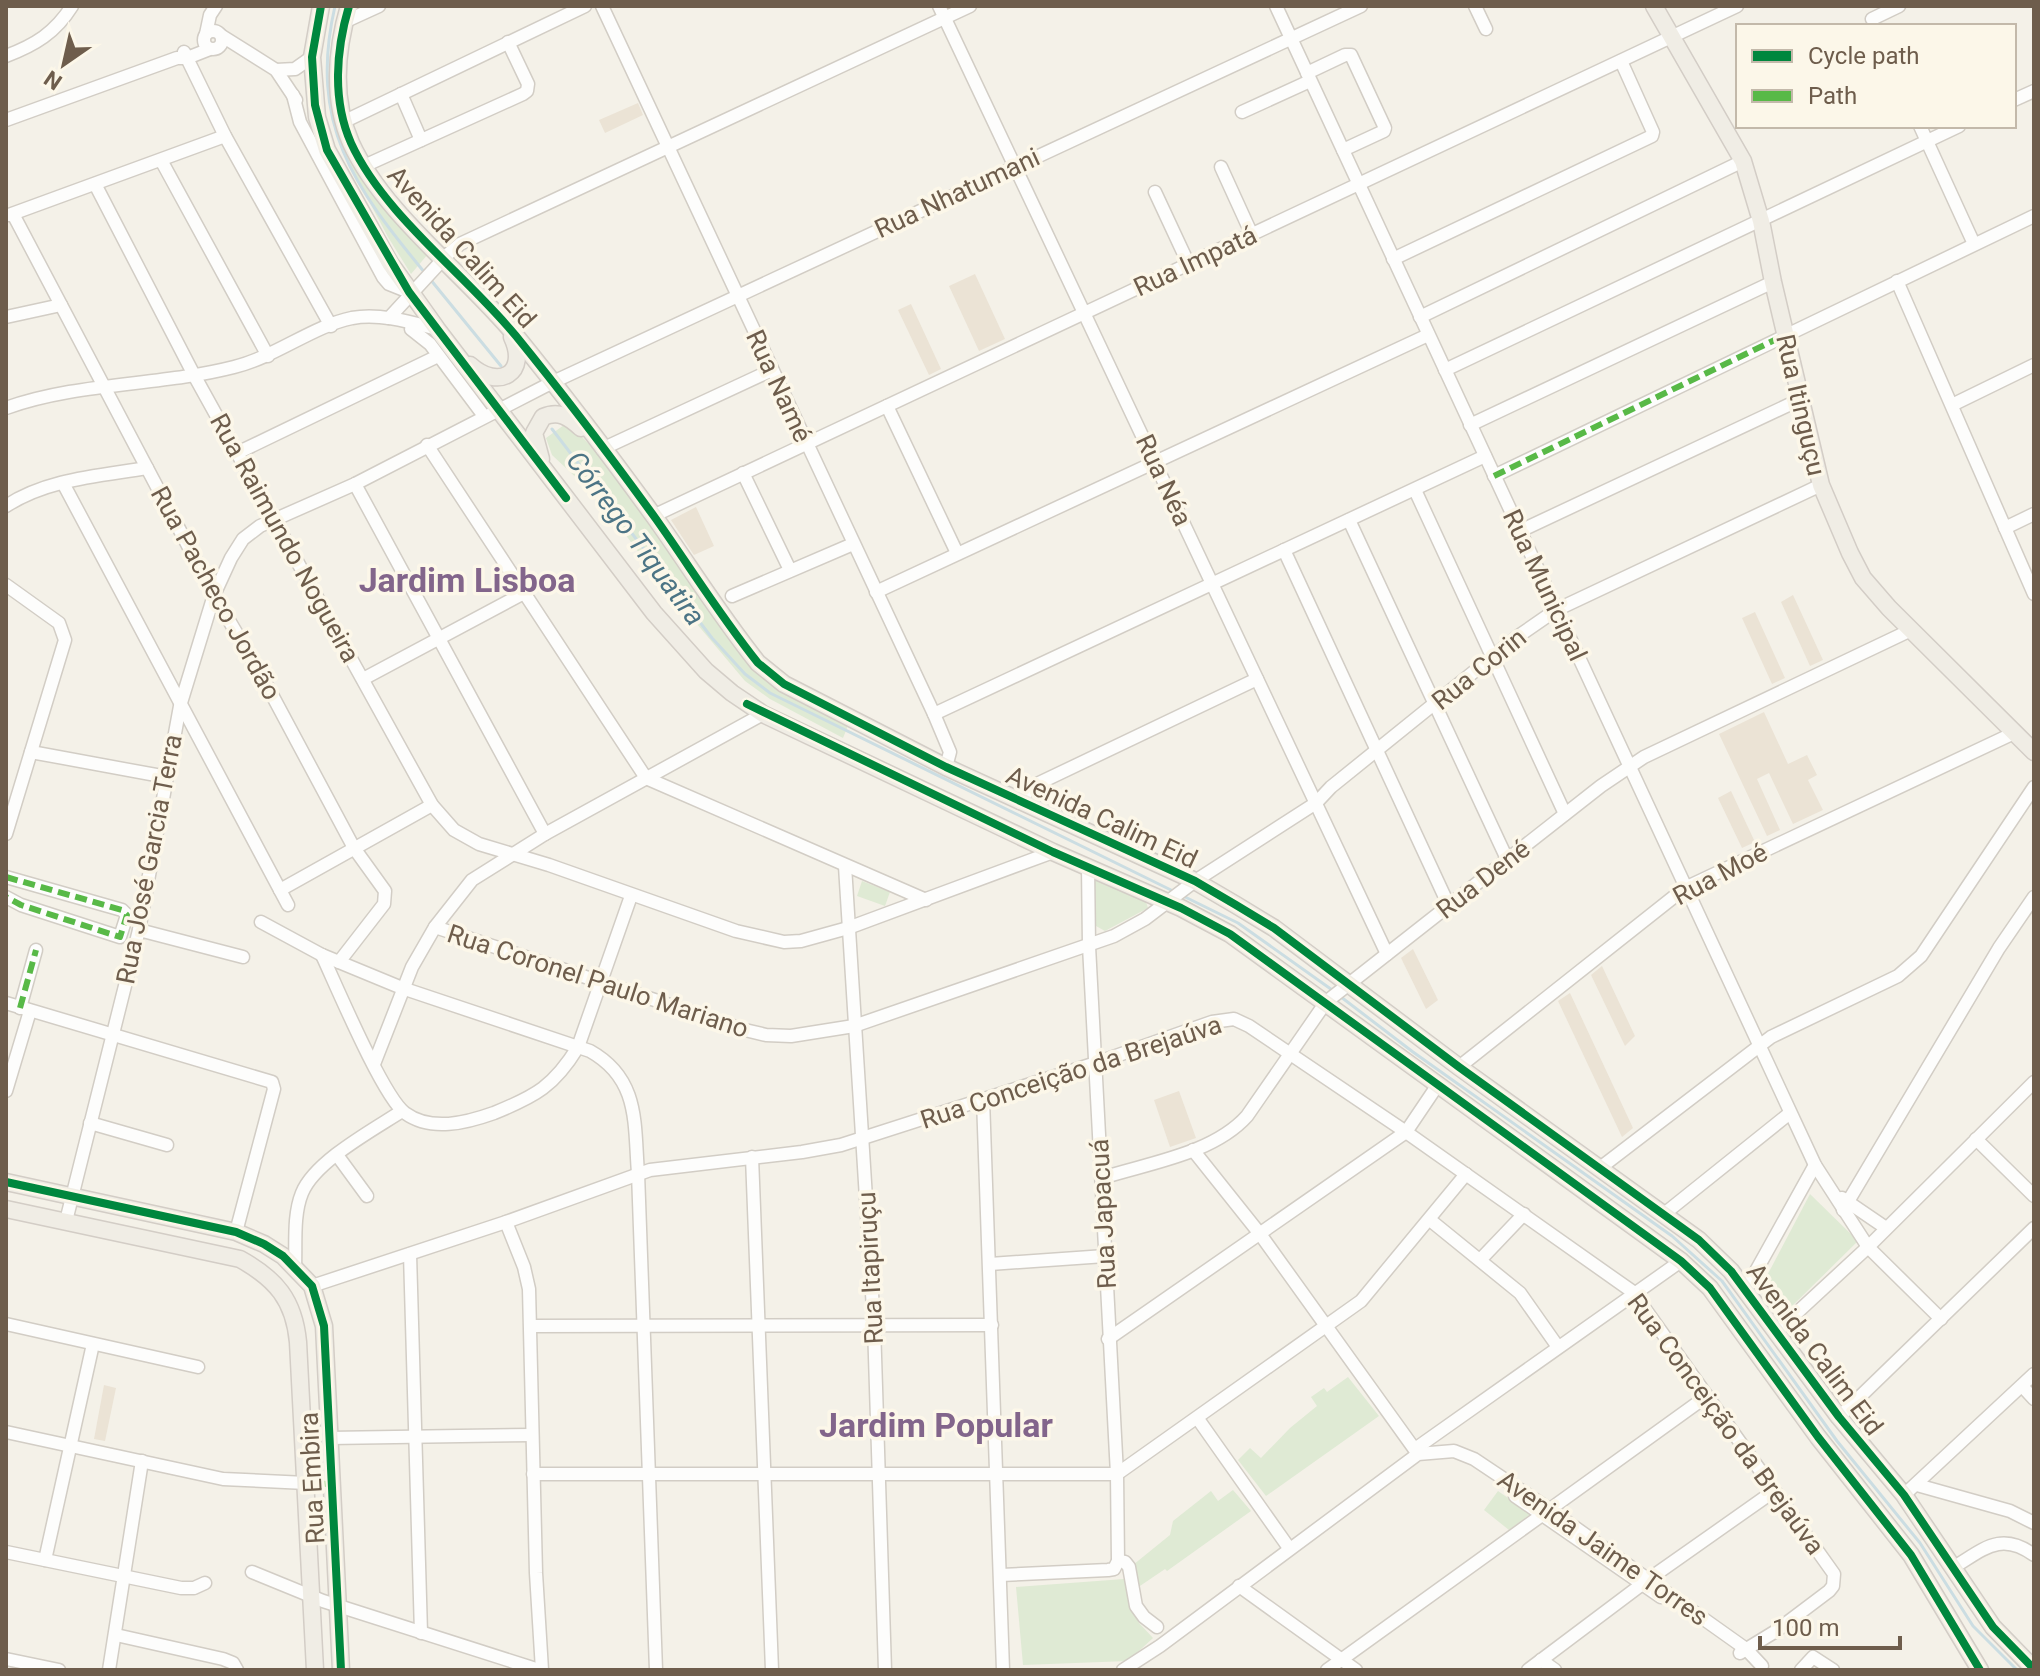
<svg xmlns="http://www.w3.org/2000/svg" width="2040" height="1676" font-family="Roboto,sans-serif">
<rect width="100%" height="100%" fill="#f4f1e8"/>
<!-- residential -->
<g fill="#ebe3d5">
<polygon points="638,103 643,115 605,133 599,120"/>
<polygon points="975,274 1005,339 979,351 949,286"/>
<polygon points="911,304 941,369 929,375 898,310"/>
<polygon points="696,507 714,546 694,555 671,520"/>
<polygon points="1793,595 1823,660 1810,666 1781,602"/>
<polygon points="1755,612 1785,678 1772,684 1742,618"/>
<polygon points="1764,712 1788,764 1807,755 1817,775 1808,780 1823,810 1793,824 1769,773 1757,779 1780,830 1767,836 1719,734"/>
<polygon points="1731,791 1755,842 1742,848 1718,798"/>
<polygon points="1413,949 1438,1000 1426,1009 1401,958"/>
<polygon points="1602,966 1635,1036 1625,1046 1591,975"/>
<polygon points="1570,993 1633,1128 1622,1137 1558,1001"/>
<polygon points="1179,1091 1196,1138 1170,1147 1154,1100"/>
<polygon points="104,1385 116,1388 105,1441 94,1439"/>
</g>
<!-- green -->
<g fill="#dfead4">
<polygon points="336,119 428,254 411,274 388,237 346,158"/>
<polygon points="564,425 578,433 591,446 672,549 741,655 765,678 849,723 843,738 770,699 745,681 653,572 600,500 552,455 546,438"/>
<polygon points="1099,878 1145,899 1148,908 1105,931 1096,926 1095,881"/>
<polygon points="862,881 890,892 885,906 857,896"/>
<polygon points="1810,1194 1858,1241 1781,1317 1761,1287"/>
<polygon points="1348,1377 1379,1416 1266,1496 1238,1460 1250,1448 1261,1458 1290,1428 1317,1406 1311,1397 1324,1388 1327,1392"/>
<polygon points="1233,1490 1251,1511 1167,1571 1165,1569 1137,1588 1133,1565 1170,1535 1173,1521 1211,1491 1218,1501"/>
<polygon points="1498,1491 1531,1514 1509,1530 1484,1510"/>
<polygon points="1124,1579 1139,1623 1153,1638 1128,1661 1023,1665 1016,1587"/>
</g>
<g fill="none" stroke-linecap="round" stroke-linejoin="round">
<!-- stream -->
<g stroke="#cbdde2" stroke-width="3">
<path d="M335,6C308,124 354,187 425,273"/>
<polyline points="430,279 501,366"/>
<polyline points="552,429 712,638 745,674 770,693 1173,891"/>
<polyline points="1183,896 1238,923 1335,992"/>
<polyline points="1341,997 1413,1052 1672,1236 1722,1281 1837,1441 1920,1543 1973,1626 2017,1670"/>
</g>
<!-- minor casing -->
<g stroke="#d2cdc5" stroke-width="15">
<g id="minor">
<polyline points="602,6 934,714 950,752 946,767"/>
<path d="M939,6C1087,323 1238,638 1387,954"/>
<polyline points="1276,6 1815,1165 1868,1247 1941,1319"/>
<polyline points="1475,6 1486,29"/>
<polyline points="1872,19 1899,6"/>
<polyline points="344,22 379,6"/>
<circle cx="213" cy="40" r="9"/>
<polyline points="206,34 210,15 216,6"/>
<polyline points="222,36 276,70 296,100"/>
<polyline points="184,52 225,136 331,326"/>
<path d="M6,56C35,45 55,33 72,6"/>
<polyline points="276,70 295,69 312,57"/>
<polyline points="1307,73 1345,55 1351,55 1385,128 1384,131 1343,150"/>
<polyline points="401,94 421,140"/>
<polyline points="293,95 300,122 383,277 389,284 409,292"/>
<polyline points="2014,100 2034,91"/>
<polyline points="1242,112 1310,81"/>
<polyline points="6,120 177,58 187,58 210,49"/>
<polyline points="343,122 585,6"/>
<polyline points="1920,126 1974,244"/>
<polyline points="161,160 268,356"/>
<polyline points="364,166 523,94 527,91 528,84 508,42"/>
<polyline points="1221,167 1252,235"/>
<polyline points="95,184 194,375 432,805 454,830 479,844 549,865 736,931 784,942 801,941 848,928 1053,852"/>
<polyline points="1155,192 1189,265"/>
<polyline points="13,214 214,595 263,678 354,848 385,891 384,904 339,962"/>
<polyline points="9,215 225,136"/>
<polyline points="1393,259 1652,136 1653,132 1621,61"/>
<polyline points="1897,281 2034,594"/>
<polyline points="6,317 61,305"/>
<polyline points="1420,317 1743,161"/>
<polyline points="389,318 448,254 460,244 970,6"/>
<polyline points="411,329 430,344 484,416"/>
<polyline points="1445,370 1959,126"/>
<polyline points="1952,405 2034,365"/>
<polyline points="887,406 957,553"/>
<path d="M6,408C79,382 160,386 234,367C275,357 313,326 352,318C380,313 410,322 437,329"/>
<polyline points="1470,425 1773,282"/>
<polyline points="427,445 646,778 926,900"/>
<polyline points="602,449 772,370"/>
<polyline points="237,453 438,356"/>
<polyline points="743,473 790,570"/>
<polyline points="1494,476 2034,216"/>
<polyline points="63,483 288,905"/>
<polyline points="355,484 545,834"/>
<polyline points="1415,490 1565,814"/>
<path d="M6,506C47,479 99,476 147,468"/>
<polyline points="653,516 1737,6"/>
<polyline points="1349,520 1507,859"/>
<polyline points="2005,528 2034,514"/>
<polyline points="1520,531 1799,400"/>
<polyline points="1284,550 1449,906"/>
<polyline points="6,585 59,623 65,640 6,834"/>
<polyline points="876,592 1428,335"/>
<polyline points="732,596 853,544"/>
<polyline points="363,679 524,593"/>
<polyline points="934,714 1485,456"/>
<polyline points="31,752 167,777"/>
<polyline points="1020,803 1028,790 1037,784 1257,679"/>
<polyline points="845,866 874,1325 885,1670"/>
<polyline points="6,877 122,910 127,915 120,937 21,905 6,897"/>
<polyline points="280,890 432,805"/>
<path d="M261,922L322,955L402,988L590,1051C640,1079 634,1124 638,1173L656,1670"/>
<polyline points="435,927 745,1030 766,1035 791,1036 854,1026 1114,936 1145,919 1195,881 1316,803 1331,787 1517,637 1556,610 1821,485"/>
<polyline points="139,930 243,957"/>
<path d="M322,955C336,985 383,1097 405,1113C431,1132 466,1123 494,1113C536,1096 554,1086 578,1047L631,896"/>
<polyline points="6,1003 272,1082 274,1089 236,1232"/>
<polyline points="20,1008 36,950"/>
<polyline points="374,1064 412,967 435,927 472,880 545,834 763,714"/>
<polyline points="1459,1067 1685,888 2014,733"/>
<polyline points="6,1091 30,1011"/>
<polyline points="983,1099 1003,1670"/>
<polyline points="90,1123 167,1145"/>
<polyline points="1976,1139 2034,1196"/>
<polyline points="1193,1150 1260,1234 1418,1454"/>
<polyline points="337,1155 367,1196"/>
<polyline points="752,1157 772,1670"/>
<polyline points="1600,1168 1771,1037 1898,976 1921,956 2034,787"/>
<path d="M1102,1178C1148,1163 1213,1154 1247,1116L1326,1002L1601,786L1644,757L1911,630"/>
<polyline points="1842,1198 1886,1228"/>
<polyline points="1843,1210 1999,948 2034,897"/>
<polyline points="1664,1214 1790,1113"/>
<polyline points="1430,1220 1520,1293 1558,1347"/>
<polyline points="66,1221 139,930 180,706 214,595 231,558 243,539 260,526 355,484 553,382 1361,6"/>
<polyline points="506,1222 524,1267 529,1289 536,1573 542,1670"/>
<polyline points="410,1254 421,1633"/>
<polyline points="1481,1259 1524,1214"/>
<polyline points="990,1264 1105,1256"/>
<path d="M295,1267C296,1243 293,1215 302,1193C315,1161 373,1130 402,1111"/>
<polyline points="312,1286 506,1222 650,1170 802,1152 841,1145 1096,1063 1212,1022 1234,1019 1249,1026 1406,1132 1633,1292 1834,1574 1833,1586 1829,1591 1776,1631 1740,1653"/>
<polyline points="1746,1289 1815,1165"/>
<polyline points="6,1324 198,1367"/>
<polyline points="531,1326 992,1325"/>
<polyline points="1776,1332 1868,1247 2034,1082"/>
<polyline points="1108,1339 1406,1132 1437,1086"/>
<polyline points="2022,1386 2034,1399"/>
<polyline points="1839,1417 2034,1228"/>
<polyline points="1198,1419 1289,1548"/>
<polyline points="6,1432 223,1479 306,1483"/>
<polyline points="329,1438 532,1435"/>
<polyline points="1415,1449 1681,1261"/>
<polyline points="533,1474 1117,1474"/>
<polyline points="1117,1474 1361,1301 1466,1174"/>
<polyline points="1917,1485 2010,1511 2034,1523"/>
<polyline points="1904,1495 2034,1374"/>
<polyline points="1515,1496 1661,1597"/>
<polyline points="6,1552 181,1588 194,1588 205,1583"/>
<polyline points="45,1560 93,1344"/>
<polyline points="1118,1561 1125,1562 1129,1567 1136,1606 1144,1617 1157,1627"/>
<path d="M1954,1567C1984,1549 2001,1531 2034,1555"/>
<polyline points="252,1572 323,1601 539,1670"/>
<polyline points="1001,1575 1108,1570 1114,1569 1118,1561 1117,1474 1089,946 1088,866"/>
<polyline points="1239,1586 1356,1670"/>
<polyline points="116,1635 223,1659 233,1663 237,1670"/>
<polyline points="6,1659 59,1670"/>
<polyline points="1541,1660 1555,1670"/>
<polyline points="109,1670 142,1461"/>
<polyline points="1123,1670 1160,1646 1418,1454 1454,1451 1474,1459 1549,1509 1746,1649 1762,1666"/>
<polyline points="1327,1670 1707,1396"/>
<polyline points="1528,1670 1649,1579 1774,1491"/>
<polyline points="1801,1670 1813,1657 1833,1670"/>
</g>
</g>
<!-- major casing -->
<g stroke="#d3cdc6" stroke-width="19">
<g id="major">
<polyline points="321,6 312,57 317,117 327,150 390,263 437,329 654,613 706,671 732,693 763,714 1053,852 1181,908 1230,934 1681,1261 1710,1288 1818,1437 1911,1555 1980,1670"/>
<path d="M349,6C336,50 332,100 351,143C384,215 465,274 516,336C564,395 611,457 656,519C690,567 721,617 758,663L784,684L946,767L1195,881L1236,905L1274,928L1459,1067L1699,1240L1731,1271L1839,1417L1904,1495L1993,1627L2034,1669"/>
<polyline points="1654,6 1743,161 1761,221 1773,282 1821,485 1850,553 1863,578 1889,608 2034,752"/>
<path d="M470,365C499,391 529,373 512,337"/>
<path d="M541,459L534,433L543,417C559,410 569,417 581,428"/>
<polyline points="6,1182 236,1232 264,1244 283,1256 312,1286 324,1326 341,1670"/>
<path d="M6,1209L240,1259C276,1279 294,1300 298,1342L315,1670"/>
</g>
</g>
<!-- minor -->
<use href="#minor" stroke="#fdfdfc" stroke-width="12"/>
<!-- major -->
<use href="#major" stroke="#f0ede5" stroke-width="16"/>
<!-- quiet -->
<g stroke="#58b947" stroke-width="6" stroke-dasharray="12 6" stroke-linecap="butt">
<polyline points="1494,476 1785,335"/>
<polyline points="6,877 122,910 127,915 120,937 21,905 6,897"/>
<polyline points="20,1008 36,950"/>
<polyline points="306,1483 331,1484"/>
</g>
<!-- cycleway casing -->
<g stroke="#fcf7e9" stroke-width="13">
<g id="cycleway">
<polyline points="321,6 312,57 315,105 327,150 409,292 566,498"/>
<path d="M349,6C336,50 332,100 351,143C384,215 465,274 516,336C564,395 611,457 656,519C690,567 721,617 758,663L784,684L946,767L1195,881L1236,905L1274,928L1459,1067L1699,1240L1731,1271L1839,1417L1904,1495L1993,1627L2034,1669"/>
<polyline points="747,704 1053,852 1181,908 1230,934 1681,1261 1710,1288 1818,1437 1911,1555 1980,1670"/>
<polyline points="6,1182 236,1232 264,1244 283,1256 312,1286 324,1326 341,1670"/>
</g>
</g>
<!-- cycleway -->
<use href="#cycleway" stroke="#00873e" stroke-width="8"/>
</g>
<g text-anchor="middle" stroke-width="7" stroke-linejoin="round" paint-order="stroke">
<!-- street labels -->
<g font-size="26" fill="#6e5d4c" stroke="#fcf7e9">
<text transform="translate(957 193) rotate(-25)" y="9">Rua Nhatumani</text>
<text transform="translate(462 247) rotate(48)" y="9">Avenida Calim Eid</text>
<text transform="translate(1195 261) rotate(-25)" y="9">Rua Impatá</text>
<text transform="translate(779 386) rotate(65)" y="9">Rua Namé</text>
<text transform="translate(1801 405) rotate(77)" y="9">Rua Itinguçu</text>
<text transform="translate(1164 480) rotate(65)" y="9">Rua Néa</text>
<text transform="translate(285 538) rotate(61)" y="9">Rua Raimundo Nogueira</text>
<text transform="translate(1545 585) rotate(65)" y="9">Rua Municipal</text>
<text transform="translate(216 593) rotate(61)" y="9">Rua Pacheco Jordão</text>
<text transform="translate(1479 669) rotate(-39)" y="9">Rua Corin</text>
<text transform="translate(1102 817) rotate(25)" y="9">Avenida Calim Eid</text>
<text transform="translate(149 859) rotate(-79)" y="9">Rua José Garcia Terra</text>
<text transform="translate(1720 874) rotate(-28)" y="9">Rua Moé</text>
<text transform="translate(1483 879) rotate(-38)" y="9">Rua Dené</text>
<text transform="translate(598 981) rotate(18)" y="9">Rua Coronel Paulo Mariano</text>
<text transform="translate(1071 1072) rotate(-18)" y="9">Rua Conceição da Brejaúva</text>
<text transform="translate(1103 1214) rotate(-93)" y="9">Rua Japacuá</text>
<text transform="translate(870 1268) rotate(-93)" y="9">Rua Itapiruçu</text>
<text transform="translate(1815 1349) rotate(53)" y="9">Avenida Calim Eid</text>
<text transform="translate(1726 1424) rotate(54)" y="9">Rua Conceição da Brejaúva</text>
<text transform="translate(312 1478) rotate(-93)" y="9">Rua Embira</text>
<text transform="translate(1603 1548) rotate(35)" y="9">Avenida Jaime Torres</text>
</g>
<!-- water labels -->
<g font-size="28" font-style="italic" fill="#4c7485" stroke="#fcf7e9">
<text transform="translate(636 538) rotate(53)" y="10">Córrego Tiquatira</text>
</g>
<!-- district labels -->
<g font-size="34" font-weight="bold" fill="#82658b" stroke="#fcf7e9">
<text x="467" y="592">Jardim Lisboa</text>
<text x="936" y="1437">Jardim Popular</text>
</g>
</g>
<!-- border -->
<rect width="2040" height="1676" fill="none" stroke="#6e5d4c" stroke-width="16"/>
<!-- legend -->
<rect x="1736" y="24" width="280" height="104" fill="#fcf7e9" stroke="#c3b9aa" stroke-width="2"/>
<rect x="1752" y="50" width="40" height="12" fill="#00873e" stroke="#c3b9aa" stroke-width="2"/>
<text x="1808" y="64" font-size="24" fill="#6e5d4c">Cycle path</text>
<rect x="1752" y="90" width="40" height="12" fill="#58b947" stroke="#c3b9aa" stroke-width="2"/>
<text x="1808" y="104" font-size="24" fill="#6e5d4c">Path</text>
<!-- north arrow -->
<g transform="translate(64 64) rotate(214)" stroke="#fcf7e9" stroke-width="6" paint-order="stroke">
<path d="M0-6L14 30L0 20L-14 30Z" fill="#6e5d4c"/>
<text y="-12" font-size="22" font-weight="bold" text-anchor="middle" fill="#6e5d4c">N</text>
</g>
<!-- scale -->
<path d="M1760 1636v12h140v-12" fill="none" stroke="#6e5d4c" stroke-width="4"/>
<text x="1772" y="1636" font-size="24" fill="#6e5d4c" stroke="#fcf7e9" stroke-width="6" paint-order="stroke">100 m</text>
</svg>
